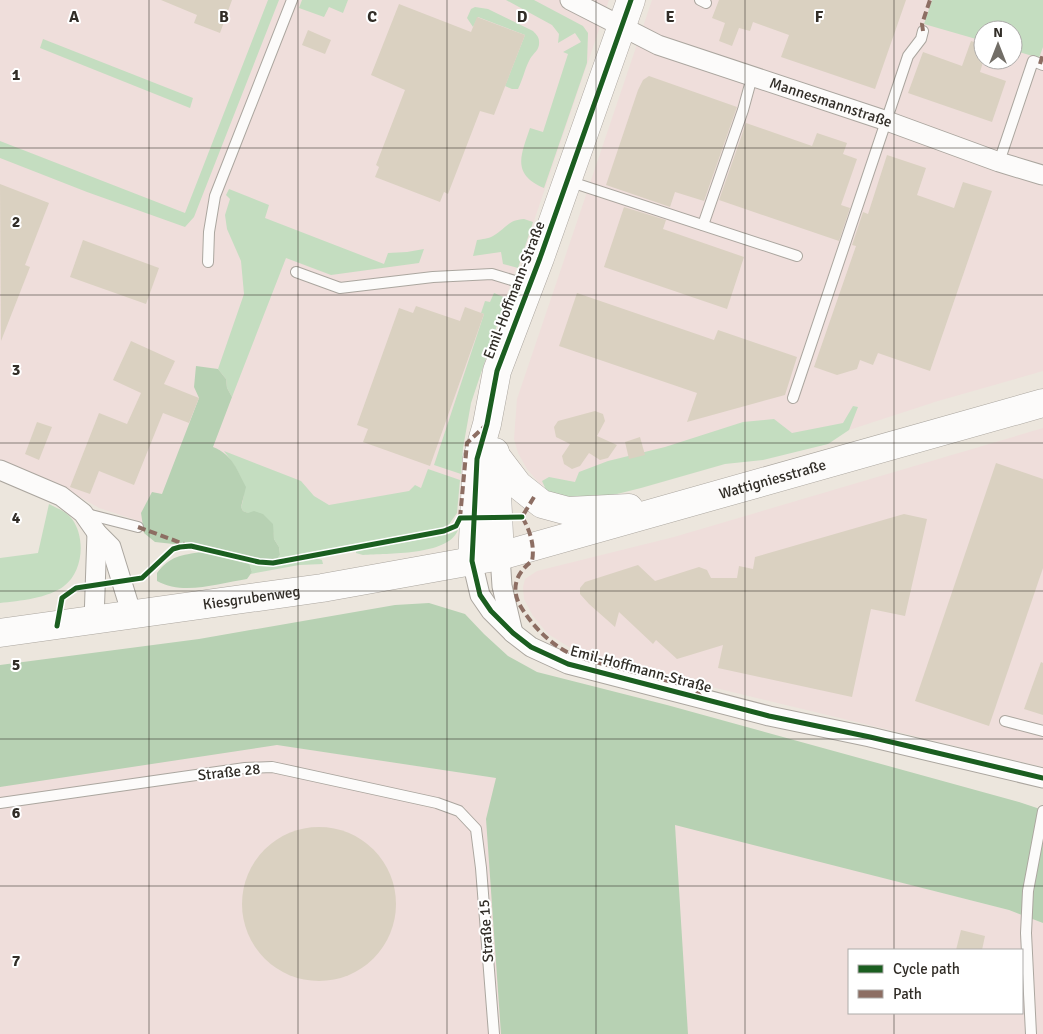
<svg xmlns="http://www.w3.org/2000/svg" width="1043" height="1034" font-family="Signika,sans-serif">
<rect width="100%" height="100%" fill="#ece6dd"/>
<!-- industrial -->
<g fill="#efdedb" fill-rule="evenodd">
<polygon points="0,0 609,0 518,268 516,268 506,297 471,403 463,448 457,513 447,527 301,537 172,528 142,522 99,508 62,487 0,461"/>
<path d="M652,0H1043V371L938,401L849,430L555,491L539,483L527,469L518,453L514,439L517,399ZM983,30H1013V60H983Z"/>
<polygon points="1043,428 1043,767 691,682 584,654 569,647 548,634 533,616 524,599 523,587 525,579 537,571 674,537"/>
<path d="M278,745L496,778L1009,910L1043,923V1034H0V768ZM849,950H1022V1013H849Z"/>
</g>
<!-- green -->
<g fill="#c4ddc0">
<polygon points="268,0 279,0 194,217 185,227 87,192 0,158 0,141 185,213"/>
<polygon points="302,0 348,0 343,13 329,7 324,17 299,8"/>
<path d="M506,0H534L583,26L588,33L587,63L544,188C511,174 521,155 530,128L543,132L568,54L563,52L581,42L575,33L558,43L559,34L552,25Z"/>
<polygon points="932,0 1043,0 1043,47 1039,58 1013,50 1013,30 983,30 983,41 924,24"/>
<path d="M475,7L488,9L533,31C536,34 539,37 539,41C540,50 534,52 530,59C525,68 523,79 518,89H512L505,86L525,35L478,17L473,27L467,18L471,9Z"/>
<polygon points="43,39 193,98 190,108 40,48"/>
<polygon points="229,189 269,205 265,218 384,264 388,253 407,252 424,249 419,263 331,275 286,258 232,397 227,388 226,379 218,369 244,294 241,261 227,229 225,215 230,199 226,195"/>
<path d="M524,219L533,222L518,268L503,264L501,252L473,256L477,240C482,239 488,239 493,236C506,229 507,220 524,219Z"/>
<polygon points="494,293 506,298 471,403 463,448 461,474 434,465 484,314 481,313 485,301 490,302"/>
<polygon points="853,406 858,407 849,430 828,444 763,460 725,464 641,488 589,501 562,499 547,492 542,481 549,477 575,482 579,472 608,461 665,447 743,422 774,419 792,433 843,423"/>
<path d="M224,451L301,481L314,496L329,505L409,491L415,485L421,488L428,469L460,480L457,513L447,527L276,560L280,555L279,547L274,539L272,524L243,511L241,507C249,485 237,468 224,451Z"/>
<path d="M49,504C57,508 67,512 72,519C86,538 83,572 64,586C49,598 19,601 0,603V558L38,553Z"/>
<path d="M458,530C448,556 387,553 363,555L356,553V551L449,534Z"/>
<polygon points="316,558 322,560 323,564 299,565 250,574 252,572 249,563 266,566"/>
</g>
<!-- forest -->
<g fill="#b7d1b3">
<path d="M196,366L218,369L226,379L227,388L232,397L213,447C233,455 237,470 246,487L241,507L243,511L248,513L254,511L263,514L273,524L274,539L279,547L280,555L276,560L260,559L210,548L155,542L144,533L141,513L152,492L162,494L199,398L194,387Z"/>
<path d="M202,552L249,563L252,572L247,579C219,583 184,596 157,581V573C170,556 181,555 202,552Z"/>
<polygon points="429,603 465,614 484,634 508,656 537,672 667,705 1019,802 1043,810 1043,923 1009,910 675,825 688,1034 501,1034 486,819 496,778 277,745 0,787 0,665 199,639 395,605"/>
</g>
<!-- building -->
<g fill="#dad1c1">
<polygon points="161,0 232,0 220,33 194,23 197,15"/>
<polygon points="719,0 906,0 875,89 781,57 789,35 753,22 750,31 739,28 732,46 719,41 725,23 712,18"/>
<polygon points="399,4 471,32 477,17 525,35 494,115 480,111 448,194 444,192 440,202 375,177 379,167 376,165 405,90 371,75"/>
<polygon points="308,30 331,40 325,54 302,45"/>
<polygon points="971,41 983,45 983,62 980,72 1006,81 992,122 908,93 923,52 962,66"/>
<polygon points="649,76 737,107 704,201 675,192 670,207 606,185 638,90 643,80"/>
<polygon points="746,123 812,146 817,133 847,143 843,154 857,159 841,205 850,208 839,241 719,200"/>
<polygon points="887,155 926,168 917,195 954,208 963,182 992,191 930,371 878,353 873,365 860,360 857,369 837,375 814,367 856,246 852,245 863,212 868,214"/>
<polygon points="0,184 49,203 25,265 30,267 1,341"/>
<polygon points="624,207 666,220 663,229 744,257 727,309 604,267"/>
<polygon points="83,240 159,268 146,304 70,277"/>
<polygon points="577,293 714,340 718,330 797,357 785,395 687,422 697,393 559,346"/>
<polygon points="416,306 460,321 465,307 484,314 430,466 363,442 368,429 357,425 399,308 413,313"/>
<polygon points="131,341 175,361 164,384 199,398 189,423 163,413 134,485 99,471 90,494 70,487 99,413 127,424 141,393 113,380"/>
<polygon points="595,411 603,414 605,421 597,436 617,445 608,458 600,460 589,453 580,466 572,469 564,464 562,456 570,444 556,437 554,427 558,421"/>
<polygon points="37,422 52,427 39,460 25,454"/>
<polygon points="640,437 645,455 629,459 625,442"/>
<polygon points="996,463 1043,479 1043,568 989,726 915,701"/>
<polygon points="904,514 927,519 905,616 871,609 852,697 718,668 723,645 677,659 656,640 653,644 619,612 615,627 589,604 580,594 580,588 585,582 638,565 655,581 699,567 707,570 711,578 737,578 739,566 753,569 755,557"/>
<polygon points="1041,662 1043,663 1043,715 1024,709"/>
<circle cx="319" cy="904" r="77"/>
<polygon points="961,930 985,936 982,950 956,950"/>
</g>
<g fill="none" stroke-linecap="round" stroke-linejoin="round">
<!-- lane casing -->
<g stroke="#aba69f" stroke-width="12">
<g id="lane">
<polyline points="700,0 706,3"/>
<polyline points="999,162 1033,61 1043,65"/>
<polyline points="568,181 797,256"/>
<polyline points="703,225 743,110 752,77"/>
<polyline points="208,262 209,232 215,196 292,0"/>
<polyline points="296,272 340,288 433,277 492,274 528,285"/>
<polyline points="793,398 908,56 921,39 923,31"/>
<polyline points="83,513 138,527"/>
<polyline points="1005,721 1043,731"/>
<polyline points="0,803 245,768 272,767 437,803 459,811 476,829 481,868 494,1034"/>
<polyline points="1031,1034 1026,933 1028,891 1043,811"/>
</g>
</g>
<!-- street casing -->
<g stroke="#aba69f" stroke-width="21">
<g id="street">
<path id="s1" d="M570,0L658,45L887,121L999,162L1042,175"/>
<polyline points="0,470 61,496 83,513 97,533 111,547 132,615"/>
<polyline points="500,556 502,586 513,633"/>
<polyline points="472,561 480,595 491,611 513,633 531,647 568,664 769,716 870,737 1043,778"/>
<polyline points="94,621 97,533"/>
</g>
</g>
<!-- secondary casing -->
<g stroke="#aba69f" stroke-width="29">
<g id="secondary">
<polyline points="495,452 500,556"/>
<polyline points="496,456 518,485 542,504 568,511 629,508"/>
<polyline points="472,561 477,459 487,424 497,371 540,258 631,0"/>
<path id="s2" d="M0,633L322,588L500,556L1043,403"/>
</g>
</g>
<!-- lane -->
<use href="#lane" stroke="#fcfbfa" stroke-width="10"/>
<!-- street -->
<use href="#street" stroke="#fcfbfa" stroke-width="19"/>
<!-- secondary -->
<use href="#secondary" stroke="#fcfbfa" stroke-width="28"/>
<!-- quiet -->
<g stroke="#8d6e63" stroke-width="4" stroke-dasharray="8 4" stroke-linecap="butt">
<polyline points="923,31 922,24 930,0"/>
<polyline points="1040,64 1043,54"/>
<path d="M534,497L522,517C530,530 535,546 532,561C516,573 510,589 521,607C532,625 548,642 567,652C582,659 599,663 615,667C641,674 667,681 693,687L701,697"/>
<polyline points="460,518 467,443 485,426"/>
<polyline points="138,527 184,544"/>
</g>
<!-- cycleway casing -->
<g stroke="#fff" stroke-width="8">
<g id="cycleway">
<polyline points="631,0 540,258 497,371 487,424 477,459 472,561 480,595 491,611 513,633 531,647 568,664 769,716 870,737 1043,778"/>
<polyline points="57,626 62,598 76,588 142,578 173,549 180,547 191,546 259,562 273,563 444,531 456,526 460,518 522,517"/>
</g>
</g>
<!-- cycleway -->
<use href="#cycleway" stroke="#1b5e20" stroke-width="5"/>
</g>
<!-- grid -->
<path fill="none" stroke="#312d27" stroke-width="1" stroke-opacity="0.55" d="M149,0V1034M298,0V1034M447,0V1034M596,0V1034M745,0V1034M894,0V950M0,148H1043M0,295H1043M0,443H1043M0,591H1043M0,739H1043M0,886H1043M894,1013V1034"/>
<g text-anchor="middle" stroke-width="4" stroke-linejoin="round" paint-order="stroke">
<!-- street labels -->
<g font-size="15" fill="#312d27" stroke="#fff">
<text dy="5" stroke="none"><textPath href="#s1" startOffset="281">Mannesmannstraße</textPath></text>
<text transform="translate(514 290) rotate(-69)" y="5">Emil-Hoffmann-Straße</text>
<text dy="5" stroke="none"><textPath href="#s2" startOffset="789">Wattigniesstraße</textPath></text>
<text dy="5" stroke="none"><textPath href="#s2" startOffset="254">Kiesgrubenweg</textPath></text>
<text transform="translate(641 669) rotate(15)" y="5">Emil-Hoffmann-Straße</text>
<text transform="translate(229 772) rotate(-6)" y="5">Straße 28</text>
<text transform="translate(486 931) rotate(-94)" y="5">Straße 15</text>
</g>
</g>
<g font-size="16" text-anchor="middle" font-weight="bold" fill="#312d27" stroke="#fff" stroke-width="4" stroke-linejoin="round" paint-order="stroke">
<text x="74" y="22">A</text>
<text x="224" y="22">B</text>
<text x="372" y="22">C</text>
<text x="522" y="22">D</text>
<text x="670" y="22">E</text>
<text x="819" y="22">F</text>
<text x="16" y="80">1</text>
<text x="16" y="227">2</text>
<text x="16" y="375">3</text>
<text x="16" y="523">4</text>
<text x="16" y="670">5</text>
<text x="16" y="818">6</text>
<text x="16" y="966">7</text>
</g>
<!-- legend -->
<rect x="848" y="949" width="175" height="65" fill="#ffffff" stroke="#adaba9"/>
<rect x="858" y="965" width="25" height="8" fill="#1b5e20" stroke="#adaba9"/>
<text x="893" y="974" font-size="15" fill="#312d27">Cycle path</text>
<rect x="858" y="990" width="25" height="8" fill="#8d6e63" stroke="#adaba9"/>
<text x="893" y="999" font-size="15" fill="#312d27">Path</text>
<!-- north arrow -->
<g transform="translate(998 45)"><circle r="24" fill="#ffffff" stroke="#adaba9"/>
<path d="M0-4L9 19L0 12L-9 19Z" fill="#726e67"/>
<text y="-8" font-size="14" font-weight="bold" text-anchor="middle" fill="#312d27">N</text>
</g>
</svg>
